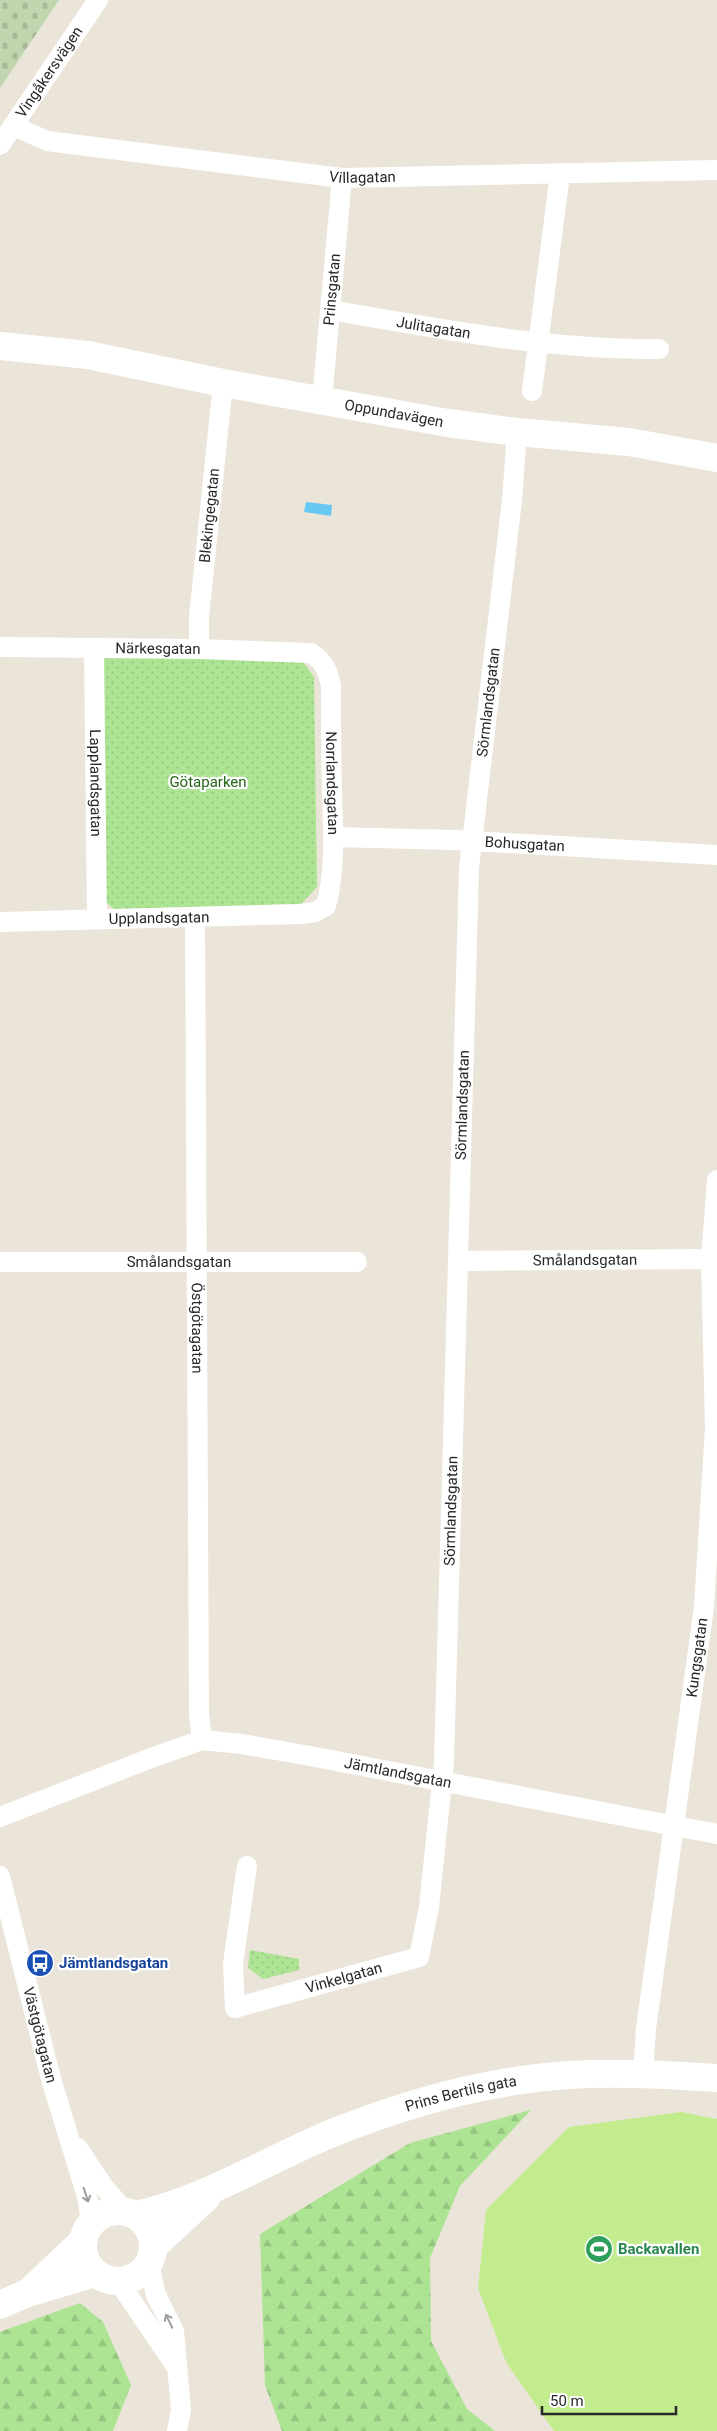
<svg xmlns="http://www.w3.org/2000/svg" width="717" height="2431" font-family="Roboto,sans-serif">
<defs>
<pattern id="forest-firs" width="22" height="20" patternUnits="userSpaceOnUse" patternTransform="scale(1.25)"><rect width="22" height="20" fill="#ace493"/><path d="M5 1l3.5 6h-7zM16 11l3.5 6h-7z" fill="#94c47f"/></pattern>
<pattern id="cemetery-stones" width="16" height="16" patternUnits="userSpaceOnUse" patternTransform="scale(1.25)"><rect width="16" height="16" fill="#c1d6af"/><path d="M2 7V4a2 2 0 0 1 4 0v3zM10 15v-3a2 2 0 0 1 4 0v3z" fill="#a6b897"/></pattern>
<pattern id="park-dots" width="8" height="8" patternUnits="userSpaceOnUse" patternTransform="scale(1.25)"><rect width="8" height="8" fill="#ace493"/><path d="M2 2h.1M6 6h.1" fill="none" stroke="#94c47f" stroke-width="1.8" stroke-linecap="round"/></pattern>
</defs>
<rect width="100%" height="100%" fill="#ebe4d9"/>
<!-- forest -->
<g fill="url(#forest-firs)">
<polygon points="531,2110 460,2186 430,2258 431,2341 467,2409 495,2431 282,2431 265,2385 260,2234 410,2143"/>
<polygon points="80,2303 103,2322 131,2385 113,2431 0,2431 0,2332"/>
</g>
<!-- cemetery -->
<polygon fill="url(#cemetery-stones)" points="0,0 59,0 0,88"/>
<!-- park -->
<g fill="url(#park-dots)">
<polygon points="99,654 300,658 314,677 317,887 301,904 114,909 102,899"/>
<polygon points="250,1950 299,1959 299,1970 263,1979 248,1968"/>
</g>
<!-- pitch -->
<polygon fill="#c2ec8e" points="681,2112 717,2119 717,2431 554,2431 506,2362 478,2288 486,2210 569,2127"/>
<!-- water -->
<polygon fill="#67c9f2" points="306,502 332,505 331,516 304,512"/>
<g fill="none" stroke-linecap="round" stroke-linejoin="round">
<!-- street -->
<g stroke="#fff" stroke-width="20">
<path id="s1" d="M14,126L47,141L342,178L717,170"/>
<path id="s2" d="M0,145L98,0"/>
<path id="s3" d="M330,310C440,329 547,350 659,349"/>
<polyline points="532,391 560,174"/>
<path id="s4" d="M322,400L342,178"/>
<path id="s5" d="M0,647L199,649L311,653C324,662 328,670 331,686C331,721 331,756 332,791C333,829 336,868 326,906L315,912L301,914L0,922"/>
<path id="s6" d="M94,648L97,919"/>
<path id="s7" d="M199,649V617L223,383"/>
<path id="s8" d="M333,837L454,840L717,855"/>
<path id="s9" d="M195,917L199,1713L202,1740"/>
<path id="s10" d="M460,1261L711,1259"/>
<path id="s11" d="M0,1262H357"/>
<path id="s12" d="M0,1817L151,1758L202,1740L242,1744L310,1756L717,1834"/>
<path id="s13" d="M247,1866L233,1964L235,2008L419,1957L429,1907L444,1762L469,868L512,500L517,432"/>
<path id="s14" d="M0,1876L51,2079L88,2200L91,2223"/>
<path id="s15" d="M643,2074L646,2029L704,1607L715,1428L711,1259L717,1180"/>
<polyline points="78,2148 103,2186 125,2211"/>
<polyline points="149,2264 156,2295 174,2331 181,2410 177,2431"/>
<polyline points="118,2281 175,2365"/>
</g>
<!-- secondary -->
<g stroke="#fff" stroke-width="28">
<path id="s16" d="M0,346L88,355L223,383L448,423L517,432L629,442L717,458"/>
<circle cx="118" cy="2246" r="35"/>
<path id="s17" d="M136,2215C206,2200 268,2159 335,2132C408,2103 491,2080 569,2075C619,2072 668,2075 717,2078"/>
<polyline points="154,2246 206,2198"/>
<polyline points="30,2291 84,2240"/>
<polyline points="0,2305 27,2293 95,2273"/>
</g>
</g>
<!-- one-way arrows -->
<defs><path id="oneway-shaft" d="M-6 0H5M1.5-3L5.5 0L1.5 3" fill="none" stroke-width="1.6" stroke-linecap="round" stroke-linejoin="round" transform="scale(1.25)"/></defs>
<g stroke="#9e9e9e">
<use href="#oneway-shaft" transform="translate(86 2195) rotate(72)"/>
<use href="#oneway-shaft" transform="translate(169 2321) rotate(-116)"/>
</g>
<!-- icons -->
<defs>
<g id="bus-disc" transform="scale(1.4375)"><circle r="9.5" fill="#1a4fb4" stroke="#fff"/><path d="M-5-6H5V4H4V6H2V4H-2V6H-4V4H-5ZM-3.5-4V0h7V-4ZM-3.5 1.2v1.5H-2V1.2ZM2 1.2v1.5H3.5V1.2Z" fill="#fff"/></g>
<g id="stadium-disc" transform="scale(1.4375)"><circle r="9.5" fill="#2e9e5b" stroke="#fff"/><path d="M0-5a6.5 5 0 1 0 0 10a6.5 5 0 1 0 0-10ZM-3.5-1.8h7v3.6h-7Z" fill="#fff"/></g>
</defs>
<g fill-rule="evenodd">
<use href="#bus-disc" x="40" y="1963"/>
<use href="#stadium-disc" x="599" y="2249"/>
</g>
<g text-anchor="middle" stroke-width="4.5" stroke-linejoin="round" paint-order="stroke">
<!-- street labels -->
<g font-size="15" fill="#282828" stroke="#fff">
<text dy="5" stroke="none"><textPath href="#s2" startOffset="88">Vingåkersvägen</textPath></text>
<text dy="5" stroke="none"><textPath href="#s1" startOffset="354">Villagatan</textPath></text>
<text dy="5" stroke="none"><textPath href="#s4" startOffset="111">Prinsgatan</textPath></text>
<text dy="5" stroke="none"><textPath href="#s3" startOffset="105">Julitagatan</textPath></text>
<text dy="5" stroke="none"><textPath href="#s16" startOffset="400">Oppundavägen</textPath></text>
<text dy="5" stroke="none"><textPath href="#s7" startOffset="134">Blekingegatan</textPath></text>
<text dy="5" stroke="none"><textPath href="#s5" startOffset="158">Närkesgatan</textPath></text>
<text dy="5" stroke="none"><textPath href="#s13" startOffset="1592">Sörmlandsgatan</textPath></text>
<text dy="5" stroke="none"><textPath href="#s5" startOffset="448">Norrlandsgatan</textPath></text>
<text dy="5" stroke="none"><textPath href="#s6" startOffset="135">Lapplandsgatan</textPath></text>
<text dy="5" stroke="none"><textPath href="#s8" startOffset="192">Bohusgatan</textPath></text>
<text transform="translate(159 918) rotate(-1)" y="5">Upplandsgatan</text>
<text dy="5" stroke="none"><textPath href="#s13" startOffset="1188">Sörmlandsgatan</textPath></text>
<text dy="5" stroke="none"><textPath href="#s10" startOffset="125">Smålandsgatan</textPath></text>
<text dy="5" stroke="none"><textPath href="#s11" startOffset="179">Smålandsgatan</textPath></text>
<text dy="5" stroke="none"><textPath href="#s9" startOffset="411">Östgötagatan</textPath></text>
<text dy="5" stroke="none"><textPath href="#s13" startOffset="782">Sörmlandsgatan</textPath></text>
<text dy="5" stroke="none"><textPath href="#s15" startOffset="420">Kungsgatan</textPath></text>
<text dy="5" stroke="none"><textPath href="#s12" startOffset="415">Jämtlandsgatan</textPath></text>
<text dy="5" stroke="none"><textPath href="#s13" startOffset="256">Vinkelgatan</textPath></text>
<text dy="5" stroke="none"><textPath href="#s14" startOffset="164">Västgötagatan</textPath></text>
<text dy="5" stroke="none"><textPath href="#s17" startOffset="348">Prins Bertils gata</textPath></text>
</g>
<!-- park labels -->
<g font-size="15" fill="#256617" stroke="#fff">
<text x="208" y="787">Götaparken</text>
</g>
<!-- transit labels -->
<g font-size="15" font-weight="bold" fill="#164399" stroke="#fff" text-anchor="start">
<text x="59" y="1968">Jämtlandsgatan</text>
</g>
<!-- leisure labels -->
<g font-size="15" font-weight="bold" fill="#27864d" stroke="#fff" text-anchor="start">
<text x="618" y="2254">Backavallen</text>
</g>
</g>
<!-- scale -->
<path d="M542 2406v8h134v-8" fill="none" stroke="#282828" stroke-width="2.5"/>
<text x="550" y="2406" font-size="15" fill="#282828" stroke="#ffffff" stroke-width="4" paint-order="stroke">50 m</text>
</svg>
